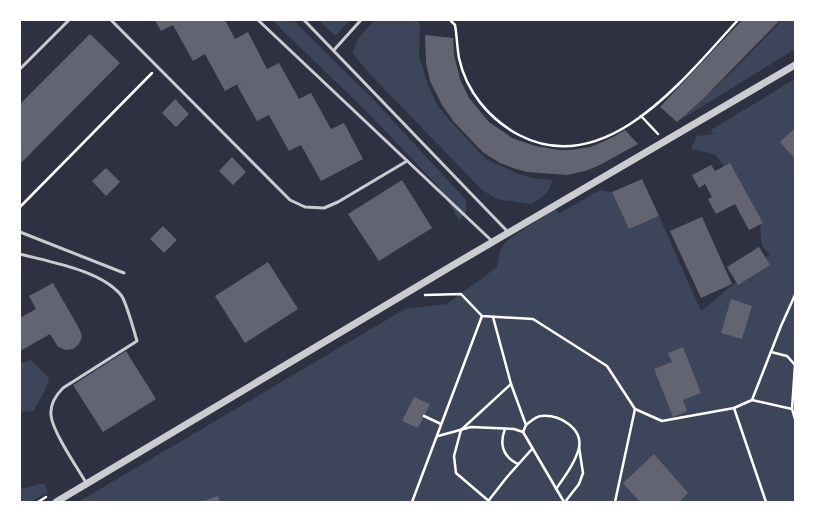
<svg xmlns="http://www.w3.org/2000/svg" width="815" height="522" font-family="Literata,serif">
<rect width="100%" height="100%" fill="#2d3142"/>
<!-- green -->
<g fill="#3c4559">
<polygon points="272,20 293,20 371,97 466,200 466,213 459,220 439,187 367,112"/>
<polygon points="319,20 350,20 335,36"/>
<path d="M375,20H418L420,26L419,56L428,85L438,106L451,122L486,159L516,173L532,178L552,180C551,192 542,198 531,204L497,199L482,190L367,71L353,53C356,38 365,30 375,20Z"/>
<polygon points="782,20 795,20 795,49 677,122 733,71"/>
<path d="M795,79V502H78L405,309L447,304L497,267C499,255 500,246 509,239L553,210H558V214L600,190L612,192L629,229L659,216L701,311L770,254C756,245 763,235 760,223C758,216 721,159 715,155C713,153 696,150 691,149L697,136L713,134L711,130Z"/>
<path d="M31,360L49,378C48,387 38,402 34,411L24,412L20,411V363Z"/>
<polygon points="44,483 48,492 31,502 20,502 20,487 25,488"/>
</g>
<!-- building -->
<g fill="#626471">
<polygon points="155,20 225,20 235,39 248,32 267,69 279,63 299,99 311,93 331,129 344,123 363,159 321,181 301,145 289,151 269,115 257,121 237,85 243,81 225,91 205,54 193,61 173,25 161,31"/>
<polygon points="742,20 780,20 703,99 677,122 660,107"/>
<polygon points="90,34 120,63 20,164 20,104"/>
<polygon points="425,35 453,38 454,55 460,79 469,98 489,122 512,138 535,146 559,150 571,150 590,147 598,144 615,136 625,130 638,144 598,166 585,171 567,175 527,172 513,168 500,163 484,153 477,146 454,122 442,105 430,81 426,62"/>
<polygon points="175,99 189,114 176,127 162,113"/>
<polygon points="795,128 795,159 780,142"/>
<polygon points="232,157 246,172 233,185 219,171"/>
<polygon points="730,163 763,223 749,230 735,204 716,214 708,199 712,197 705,184 699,188 692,175 711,165 715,171"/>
<polygon points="106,168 120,182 106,196 92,181"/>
<polygon points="642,179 659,216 629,229 612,192"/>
<polygon points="402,180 432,228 379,261 348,214"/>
<polygon points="702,217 732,284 701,298 670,231"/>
<polygon points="163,226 177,240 164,253 150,239"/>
<polygon points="759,247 770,265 738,285 727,267"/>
<polygon points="268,262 298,309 245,343 215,296"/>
<polygon points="53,283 80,330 82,337 79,344 73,349 66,350 58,347 50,334 20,351 20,318 36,309 29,296"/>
<polygon points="731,299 752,306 742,339 721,333"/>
<polygon points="683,347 701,393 683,400 687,411 673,417 654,369 672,362 668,353"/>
<polygon points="126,351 156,399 103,432 73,385"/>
<polygon points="414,397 430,404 418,428 402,421"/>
<polygon points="654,454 688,493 679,502 640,502 623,483"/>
<polygon points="218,496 220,502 201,502"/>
</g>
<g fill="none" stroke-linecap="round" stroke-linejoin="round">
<!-- path -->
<g stroke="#fff" stroke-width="2.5">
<path d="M450,20L455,25C457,36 457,47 459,58C466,91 489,119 519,135C607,181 686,76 738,20"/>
<polyline points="641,116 658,134"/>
<polyline points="20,207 152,73"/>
<polyline points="425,295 461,294 482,316 533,319 607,366 635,409 662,421 734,408 752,400 792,409"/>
<polyline points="493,317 511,384 526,425 523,432"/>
<polyline points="771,352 787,356 795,365 792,409 795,419"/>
<polyline points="752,400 781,326 795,295"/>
<polyline points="734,408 766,502"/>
<polyline points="424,416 441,424"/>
<path d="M526,425C530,422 536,416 541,416C559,414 583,428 579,448C575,463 565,476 556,489"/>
<path d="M505,429C499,444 503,457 518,464"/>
<polyline points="438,436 471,427 514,429 523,432 564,502"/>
<polyline points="489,500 507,477 532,449"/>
<polyline points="38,502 46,497"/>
<polyline points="412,502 482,316"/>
<polyline points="490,502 456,473 454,456 461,430 511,384"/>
<polyline points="565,502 579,484 583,473 579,447"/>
<polyline points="615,502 635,409"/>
</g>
<!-- service -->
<g stroke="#caccd0" stroke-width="3">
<polyline points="111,20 290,200 305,207 324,208 338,202 407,161"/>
<polyline points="258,20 492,241"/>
<polyline points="304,20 508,232"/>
<polyline points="334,50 361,20"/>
<polyline points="20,69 69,20"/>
<polyline points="20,232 124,273"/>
<path d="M20,254C50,262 100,270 121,295C126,301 134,331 137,341L63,388C56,395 50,404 51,415C52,431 78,469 87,484"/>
</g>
<!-- tertiary -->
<polyline stroke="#caccd0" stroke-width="7" points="56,502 455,264 795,65"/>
</g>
<!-- border -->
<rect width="815" height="522" fill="none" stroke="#ffffff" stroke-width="42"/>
</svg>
